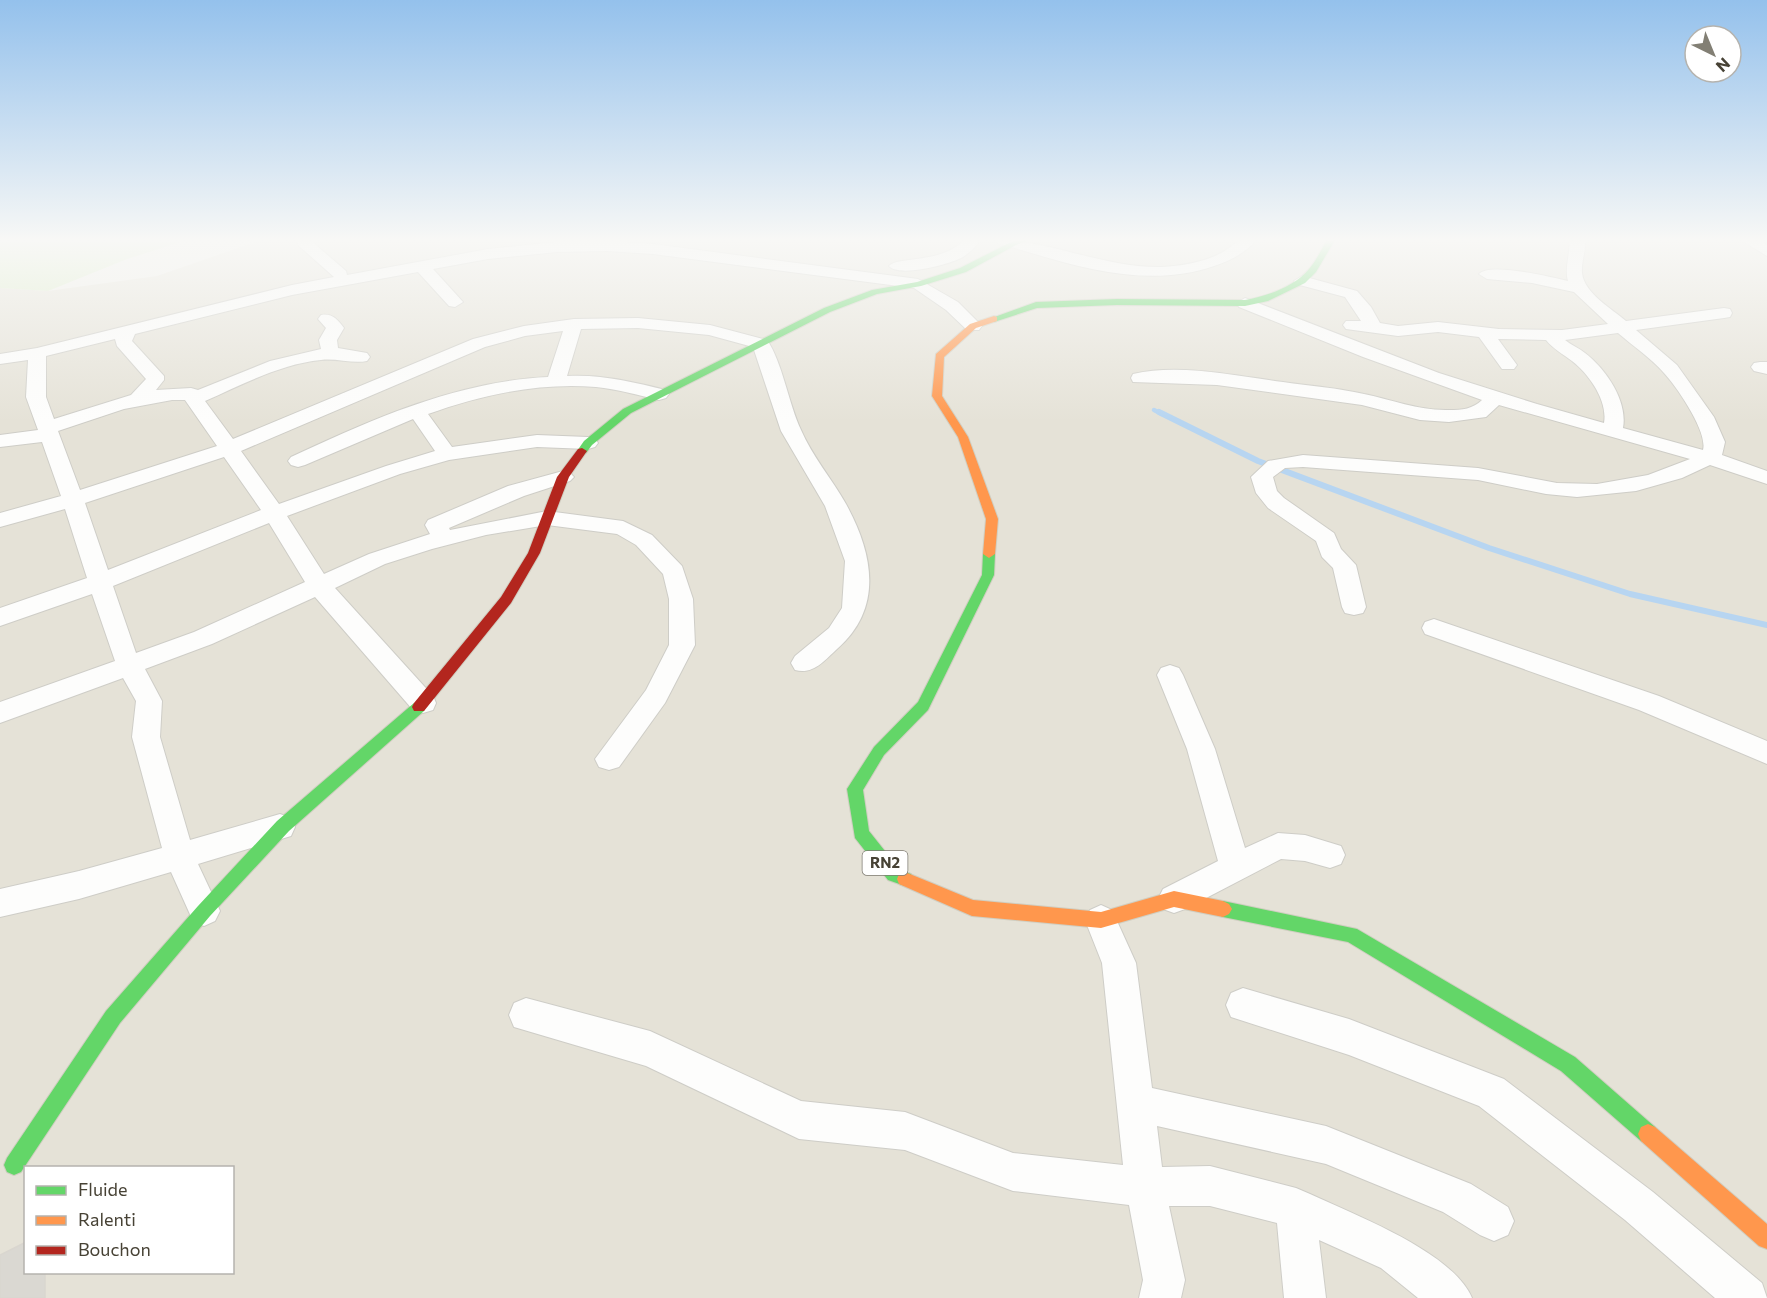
<svg xmlns="http://www.w3.org/2000/svg" width="1767" height="1298" font-family="Commissioner,sans-serif">
<rect width="100%" height="100%" fill="#f0efea"/>
<!-- residential -->
<path fill="#e5e2d7" fill-rule="evenodd" d="M261,240H1767V1298H0V288L48,291L157,276ZM26,1168H232V1272H26Z"/>
<!-- green -->
<polygon fill="#dbecc8" points="0,240 187,240 127,259 48,291 0,288"/>
<g fill="none" stroke-linecap="round" stroke-linejoin="round">
<!-- stream-far1 -->
<polyline stroke="#b7d5f1" stroke-width="4.5" points="1154,410 1162,414"/>
<!-- stream -->
<polyline stroke="#b7d5f1" stroke-width="6" points="1159,412 1258,461 1489,548 1630,594 1767,625"/>
</g>
<!-- building -->
<polygon fill="#dad8d2" stroke="#d9d6cf" stroke-width="1.5" points="26,1242 26,1272 45,1272 45,1298 0,1298 0,1255"/>
<g fill="none" stroke-linecap="round" stroke-linejoin="round">
<!-- street casing -->
<g stroke="#cecdc7" stroke-width="2">
<g id="street">
<path d="M297,240H310L346,271L347,275L488,249L557,242L607,241L653,244L918,279L958,302L982,326L979,330H967L946,310L914,288L653,254L607,251L557,252L488,259L433,269L463,302L455,307L449,306L418,272L292,295L135,334L132,341L164,376V380L156,390L191,388L198,390L270,361L321,349L319,340L326,328L318,319L321,315C332,313 337,319 344,328L337,340L338,348L367,353L370,357L367,361C353,364 336,358 321,360C280,364 242,385 205,401L233,439L473,339L524,326L574,319L638,318L710,325L767,340C782,361 789,405 801,430C812,456 832,479 846,504C873,553 884,608 837,649C824,661 813,675 795,670L791,663L795,656L829,628L842,608L845,561L825,506L781,431L753,347L709,335L638,328L581,329L567,376C601,374 633,382 666,390L669,394L666,398L659,400C638,395 617,389 596,387C540,382 481,395 428,414L452,447L537,435L588,437L595,439L598,443L595,447L588,449L537,447L449,460L400,474L287,516L324,574L369,554L430,534L425,525L428,520L508,486L563,471L570,473L574,477L570,481L524,496L449,528L450,530L547,511L623,521L652,535L682,566L693,599L695,645L665,703L619,767L609,770L599,767L595,759L646,690L669,645V599L663,574L636,545L617,534L547,525L486,535L432,549L385,564L335,588L433,696L436,703L433,710L423,713L413,710L315,597L212,644L145,669L162,701L160,737L190,840L280,814L291,818L295,827L291,836L198,864L220,911L215,921L204,926L193,921L171,872L79,899L0,917V889L79,871L162,848L132,737L136,701L123,678L0,723V702L115,661L92,594L0,626V608L87,578L65,509L0,527V513L61,496L42,442L0,447V435L38,430L26,397L28,360L0,364V354L37,348L292,285L334,277L298,245ZM563,331L548,377C458,381 372,419 291,457L288,461L291,465L298,467L305,465L413,419L435,451L386,466L279,504L241,451L485,347L525,336ZM115,339L117,346L146,379L131,395L54,419L46,397V356ZM172,400H185L217,446L80,490L58,431L124,409ZM224,457L261,510L108,570L85,503ZM269,523L305,582L194,632L136,653L113,586Z"/>
<path d="M964,240H980C976,247 970,252 963,257C950,264 900,278 889,266C898,256 942,264 964,240Z"/>
<path d="M996,240C1051,240 1103,268 1162,267C1180,266 1199,263 1215,256C1236,247 1230,240 1256,240C1246,253 1229,261 1214,266C1143,291 1066,263 998,243Z"/>
<path d="M1569,240H1585C1586,252 1581,262 1582,273C1584,293 1612,309 1626,321L1724,308L1730,309L1732,313L1730,317L1724,318L1636,330L1677,365L1714,417L1725,442L1722,455L1767,471V484L1710,465L1682,478L1636,491L1577,497L1546,494L1478,480L1303,467L1285,468L1273,477L1277,491L1284,498L1334,533L1341,549L1356,565L1366,607L1363,613L1354,615L1345,613L1342,607L1333,568L1322,557L1316,541L1268,508L1256,493L1251,477L1268,461L1303,455L1478,468L1557,483L1597,484L1648,475L1690,459L1499,405L1486,417L1449,422L1420,420L1362,405L1217,385L1133,382L1131,378L1133,374C1179,363 1237,376 1283,382C1310,386 1338,388 1364,394C1393,400 1420,411 1449,410C1462,410 1473,409 1482,400L1363,357L1239,307L1237,303L1245,298L1439,373L1537,404L1604,423C1608,401 1589,374 1572,361C1563,354 1553,349 1546,340L1498,339L1517,365L1514,369H1502L1479,337L1438,332L1398,336L1346,329L1343,325L1346,321H1361L1345,297L1296,284L1294,281L1302,276L1357,291L1371,307L1380,323L1398,326L1438,322L1499,329L1562,330L1608,324L1574,292L1532,283L1487,279L1479,274C1489,262 1552,277 1568,281C1564,267 1571,254 1569,240ZM1618,333C1633,346 1651,358 1664,373C1677,387 1708,432 1703,450L1623,428C1628,401 1606,369 1585,353C1579,348 1571,345 1565,340Z"/>
<polygon points="1741,240 1759,240 1767,245 1767,256"/>
<polygon points="1760,362 1767,362 1767,374 1754,371 1751,367 1754,363"/>
<polygon points="1434,619 1659,696 1767,741 1767,764 1639,710 1425,634 1422,628 1425,622"/>
<polygon points="1170,665 1179,668 1183,675 1215,749 1245,848 1278,833 1305,835 1341,846 1345,855 1341,864 1330,868 1305,861 1281,859 1185,909 1174,913 1163,909 1158,899 1163,889 1218,861 1187,749 1157,675 1161,668"/>
<path d="M1101,905L1112,910L1136,963L1152,1088L1326,1126L1471,1184L1508,1207L1514,1221L1508,1235L1494,1241L1480,1235L1443,1212L1326,1164L1157,1126L1162,1167L1210,1166L1296,1188L1310,1194C1355,1215 1453,1252 1472,1298H1418L1381,1268L1319,1240L1326,1298H1284L1277,1223L1210,1206H1169L1185,1280L1181,1298H1139L1143,1280L1129,1205L1013,1191L905,1150L799,1139L646,1066L514,1027L509,1015L514,1003L526,998L650,1031L801,1101L905,1112L1013,1153L1123,1165L1102,963L1085,920L1090,910Z"/>
<polygon points="1243,988 1349,1019 1504,1079 1653,1192 1762,1283 1767,1298 1715,1298 1625,1220 1479,1106 1349,1055 1231,1017 1226,1005 1231,993"/>
</g>
</g>
<!-- fast casing -->
<g stroke="#d0cec1" stroke-width="2">
<g id="fast">
<polygon points="1015,240 1029,240 1016,245 966,272 921,286 877,294 830,312 631,413 592,445 586,453 582,454 577,451 584,441 623,409 824,308 872,290 917,282 960,268"/>
<path d="M1327,240H1335L1316,272L1305,283L1268,301L1245,306L1117,305L1037,308L994,322L989,319L1036,302L1117,299L1245,300C1267,296 1294,287 1309,269C1316,261 1321,250 1327,240Z"/>
<polygon points="989,550 995,554 994,575 928,710 884,755 863,790 869,831 900,870 911,874 913,879 911,884 905,886 888,880 855,838 847,789 874,747 918,702 982,575 983,554"/>
<polygon points="419,702 424,703 426,707 424,711 289,831 210,916 120,1023 21,1172 14,1175 7,1172 4,1165 7,1158 106,1011 198,906 277,821 414,703"/>
<polygon points="1223,901 1357,929 1575,1057 1655,1127 1658,1134 1655,1141 1648,1144 1641,1141 1561,1071 1348,942 1223,917 1217,914 1214,909 1217,904"/>
</g>
</g>
<!-- slow casing -->
<g stroke="#d0cec1" stroke-width="2">
<g id="slow">
<polygon points="994,316 997,317 997,321 976,328 944,357 942,396 968,437 998,519 995,554 989,558 983,554 986,519 958,437 932,396 936,354 970,324"/>
<polygon points="905,872 973,900 1101,912 1174,891 1223,901 1229,904 1232,909 1229,914 1223,917 1174,907 1101,928 972,916 899,884 897,879 899,874"/>
<polygon points="1648,1124 1655,1127 1767,1224 1767,1249 1759,1246 1641,1141 1638,1134 1641,1127"/>
</g>
</g>
<!-- jam casing -->
<g stroke="#d0cec1" stroke-width="2">
<polygon id="jam" points="582,448 587,451 569,477 540,553 511,603 424,711 414,711 412,707 414,703 501,597 528,553 557,477 578,449"/>
</g>
<!-- street -->
<use href="#street" fill="#fdfdfc" fill-rule="evenodd"/>
<!-- fast -->
<use href="#fast" fill="#63d668" fill-rule="evenodd"/>
<!-- slow -->
<use href="#slow" fill="#ff974d" fill-rule="evenodd"/>
<!-- jam -->
<use href="#jam" fill="#b3261e" fill-rule="evenodd"/>
</g>
<!-- sky -->
<linearGradient id="sky" x2="0" y2="1"><stop stop-color="#94c1ec"/><stop offset="0.57" stop-color="#f8f8f6"/><stop offset="1" stop-color="#f8f8f6" stop-opacity="0"/></linearGradient>
<rect width="1767" height="422" fill="url(#sky)"/>
<g text-anchor="middle" stroke-width="6" stroke-linejoin="round" paint-order="stroke">
<!-- shield labels -->
<rect fill="#fff" stroke="#7e7b72" stroke-width="1.5" x="862.5" y="851" width="45" height="24" rx="4.5"/>
<g font-size="15" font-weight="bold" fill="#474235">
<text x="885" y="868">RN2</text>
</g>
</g>
<!-- legend -->
<rect x="24" y="1166" width="210" height="108" fill="#ffffff" stroke="#b5b3ae" stroke-width="1.5"/>
<rect x="36" y="1186" width="30" height="9" fill="#63d668" stroke="#b5b3ae" stroke-width="1.5"/>
<text x="78" y="1196" font-size="18" fill="#474235">Fluide</text>
<rect x="36" y="1216" width="30" height="9" fill="#ff974d" stroke="#b5b3ae" stroke-width="1.5"/>
<text x="78" y="1226" font-size="18" fill="#474235">Ralenti</text>
<rect x="36" y="1246" width="30" height="9" fill="#b3261e" stroke="#b5b3ae" stroke-width="1.5"/>
<text x="78" y="1256" font-size="18" fill="#474235">Bouchon</text>
<!-- north arrow -->
<g transform="translate(1713 54) rotate(137)"><circle r="28" fill="#ffffff" stroke="#b5b3ae" stroke-width="1.5"/>
<path d="M0-4.5L10 22L0 15L-10 22Z" fill="#827f74"/>
<text y="-9" font-size="16" font-weight="bold" text-anchor="middle" fill="#474235">N</text>
</g>
</svg>
